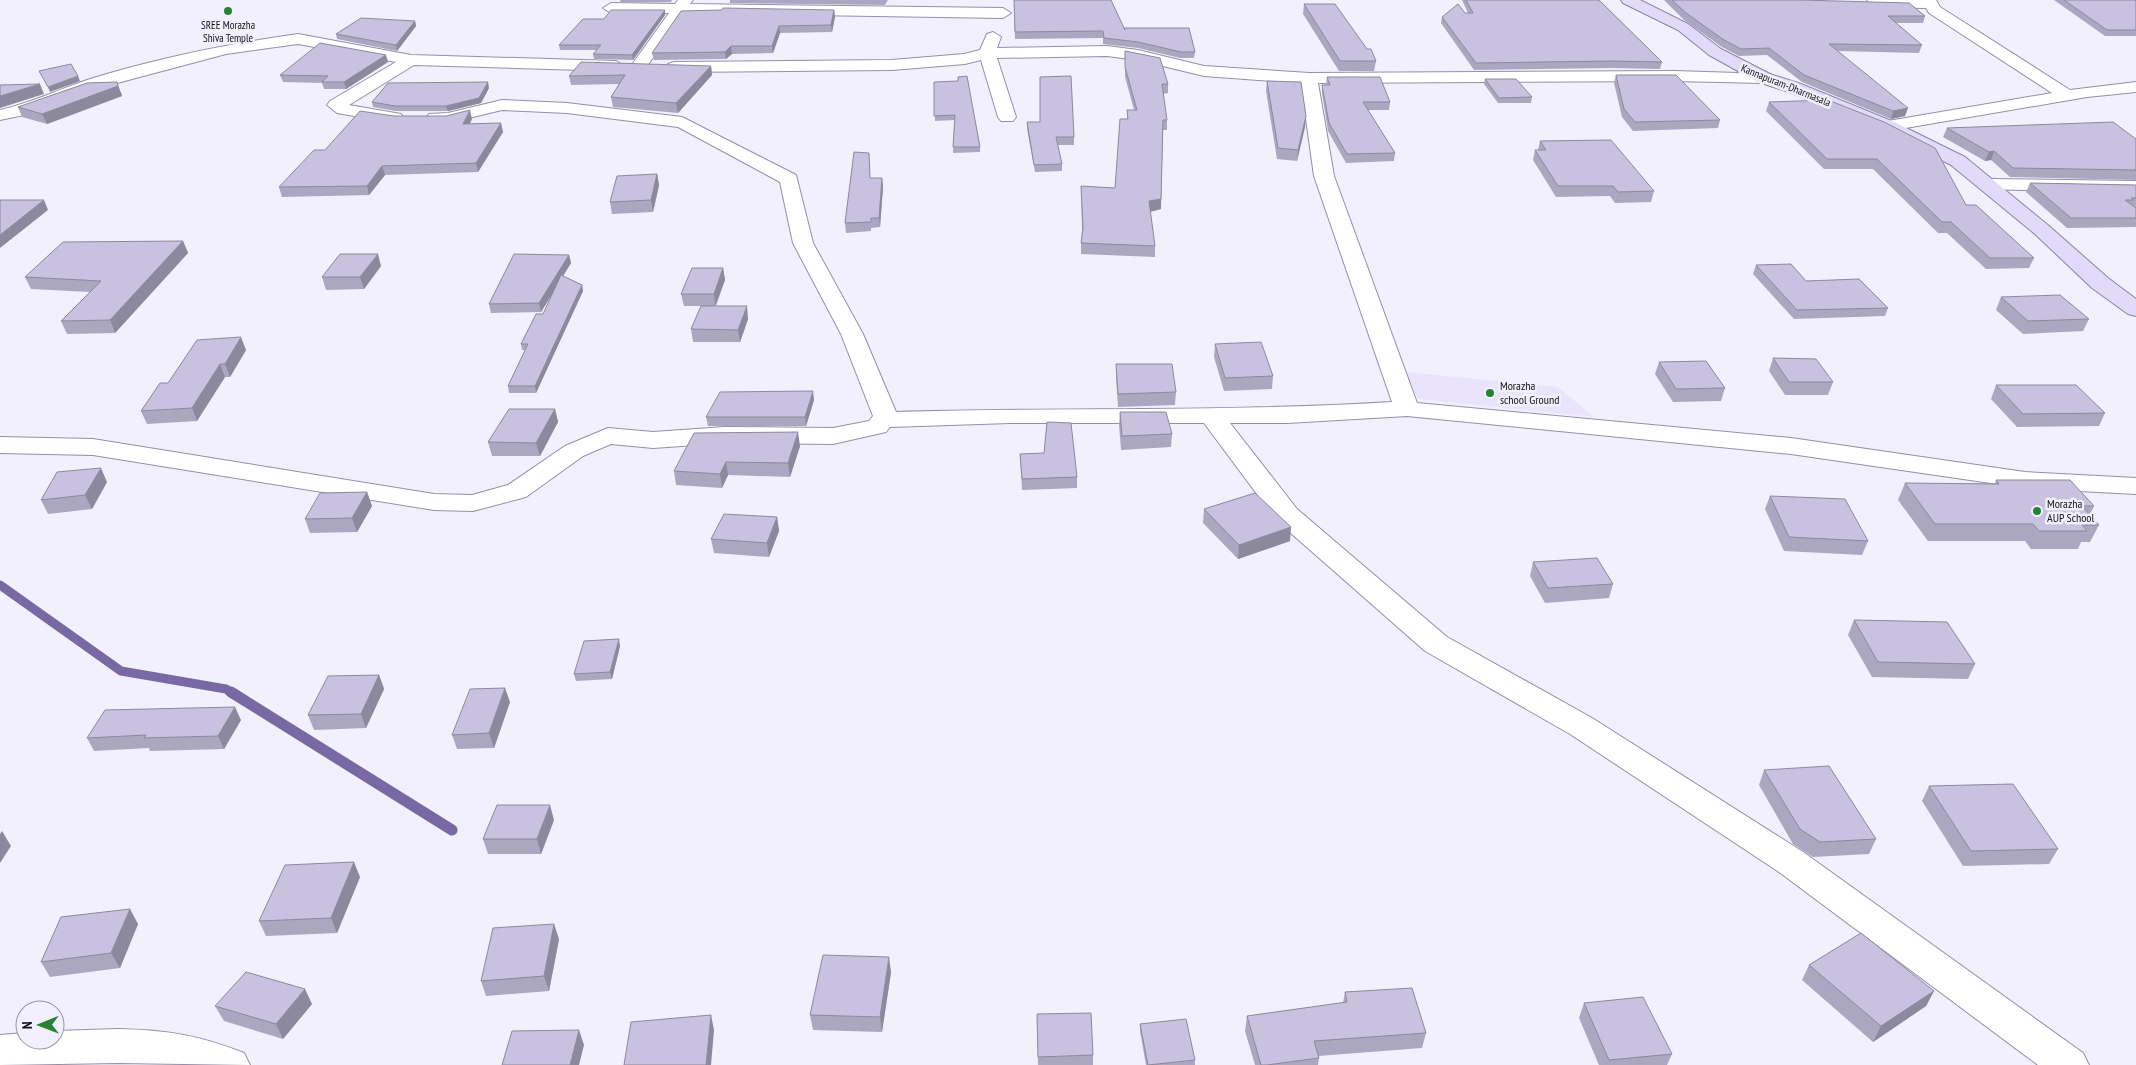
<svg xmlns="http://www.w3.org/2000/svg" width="2136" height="1065" font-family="'PT Sans Narrow',sans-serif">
<rect width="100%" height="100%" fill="#f2f0fc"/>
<!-- built -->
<polygon fill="#e9e4fb" points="1405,372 1558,387 1594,417 1418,399"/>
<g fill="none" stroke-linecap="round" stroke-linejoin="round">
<!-- stream-far1 -->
<polyline stroke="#7869a4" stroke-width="9" points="0,585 121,671 226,689 233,694"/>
<!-- stream -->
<polyline stroke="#7869a4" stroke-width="11" points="231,692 452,830"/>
<!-- minor casing -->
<g stroke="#958eab" stroke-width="2">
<g id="minor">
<polygon points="678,0 693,0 690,4 1003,8 1011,13 1003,18 684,13 645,69 633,69 631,66 669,13 611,13 603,8 611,3 675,4"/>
<polygon points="1868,0 1936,0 1940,7 2070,90 2136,82 2136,92 2087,97 1888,131 1882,130 1879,126 1882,122 1888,121 2052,93 1929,13 1926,8 1873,7 1868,6 1866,3"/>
<path d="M993,32L1001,37L997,48L1107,46L1138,50L1204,66L1309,73L1674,71L1770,74L1772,78L1770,82L1764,83L1674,81L1318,83L1334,176L1417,403L1791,438L2025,472L2136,478V494L2025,488L1791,454L1407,416L1287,423H1230L1297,509L1447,637L1592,718L1803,852L2083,1053L2089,1065H2038L1779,872L1570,734L1425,651L1277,521L1204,423H1010L890,427L886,432L833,444L725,443L653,448L611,444L583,456L526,497L473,511L434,510L93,455L0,453V437L93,439L434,494L472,495L508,485L565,446L608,428L653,432L725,427L833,428L869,421L873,416L841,334L793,243L780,182L678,127L567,113L502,110L448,123L429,122L426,118L429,114L448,113L502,100L567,103L682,117L796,175L813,243L863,334L896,412C1062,407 1227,412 1392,402L1314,176L1301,83L1204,76L1138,60L1107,56L997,58L1016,117L1013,121H1001L998,117L981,60L965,64L892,70L674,72L668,70L666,67L668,64L674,62L892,60L964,54L980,50L987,34Z"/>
<path d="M298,34L411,55L616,61L624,66L616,71L414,65L349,105L401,114L404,118L401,122L395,123L337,113L327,105L330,101L396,62L298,44L226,54L102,87L29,114L0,120V110C31,103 60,89 90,79C158,58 228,44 298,34Z"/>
<polygon points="1988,179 2136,181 2136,193 1981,189 1978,185 1981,181"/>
<path d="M118,1029C166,1030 199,1035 244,1053L250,1065L118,1063L0,1065V1035L25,1033V1040H55V1031Z"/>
</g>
</g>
<!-- major casing -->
<g stroke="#8c83a8" stroke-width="2">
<polygon id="major" points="1621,0 1640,0 1688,24 1721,49 1770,74 1801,84 1894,122 1965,157 2049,226 2108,278 2136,299 2136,316 2128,314 2092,288 2035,234 1951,165 1882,130 1789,92 1758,82 1709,55 1678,30 1623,3"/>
</g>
<!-- minor -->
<use href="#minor" fill="#fff" fill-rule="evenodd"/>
<!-- major -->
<use href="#major" fill="#e1daf9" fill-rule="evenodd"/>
</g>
<!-- wall -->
<g fill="#aca7c1">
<polygon points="620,0 672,0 671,2 621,3"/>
<polygon points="730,0 888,0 885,5 730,3"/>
<polygon points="1014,0 1125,30 1195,52 1194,58 1180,58 1138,48 1103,44 1103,38 1015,39"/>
<polygon points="1462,0 1599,0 1662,62 1660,69 1611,68 1474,70 1441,23 1442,17 1468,13"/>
<polygon points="1664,0 1800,0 1925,16 1923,23 1896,23 1922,45 1919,53 1838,51 1905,116 1891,119 1802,82 1767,55 1739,56 1722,47 1684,20"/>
<polygon points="2054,0 2136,0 2136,36 2105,36"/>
<polygon points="1304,4 1367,49 1376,61 1374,71 1339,71 1303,14"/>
<polygon points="834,10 835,17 832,32 780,33 773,53 732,54 726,59 654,60 652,53"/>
<polygon points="665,15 633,60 594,59 593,54 597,50 560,50 559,45 604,19"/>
<polygon points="415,21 416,26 397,51 337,39 336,34"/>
<polygon points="1125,51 1168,84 1168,93 1163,94 1167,120 1167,130 1163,130 1161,209 1150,212 1155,246 1155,257 1081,254 1081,243 1082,231 1081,186 1115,188 1127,119 1127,110 1134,110 1125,77"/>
<polygon points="388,62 346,89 324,89 322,83 283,82 280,75"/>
<polygon points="711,66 712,75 678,113 613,107 611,97 619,84 571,85 569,76"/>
<polygon points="1616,75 1720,120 1718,128 1633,131 1622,117 1614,83"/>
<polygon points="1327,77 1390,102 1389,110 1368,110 1395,153 1394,161 1346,163 1328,131 1322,93 1322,85 1326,85"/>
<polygon points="1485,79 1532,97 1531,103 1498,103 1484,84"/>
<polygon points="1267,81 1306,116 1305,127 1297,161 1277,159 1266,91"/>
<polygon points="934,82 980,147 980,152 953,153 955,120 935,121"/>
<polygon points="489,88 481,103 448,111 396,111 373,107 372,102"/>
<polygon points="121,92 122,96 47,124 22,117 18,107"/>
<polygon points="1769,102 1966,205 2034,258 2029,268 1986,269 1947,233 1938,233 1873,169 1824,169 1766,111"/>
<polygon points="394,116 472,119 470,124 503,132 478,172 385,175 369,195 282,197 279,187"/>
<polygon points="1027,122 1074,137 1074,145 1058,145 1062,164 1062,171 1035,172 1027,129"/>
<polygon points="1947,128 2136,139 2136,180 2010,177 1991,160 1985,161 1943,137"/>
<polygon points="1540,141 1654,191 1651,202 1615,203 1610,196 1556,197 1533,160 1535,150 1538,150"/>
<polygon points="870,162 870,178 882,178 883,187 880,227 871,228 871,231 846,233 845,223"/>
<polygon points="657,174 659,185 653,212 612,214 610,202"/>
<polygon points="2030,183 2136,185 2136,207 2135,207 2136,208 2136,227 2067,228 2026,192"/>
<polygon points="183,241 188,253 115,333 67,334 61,321 90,292 31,289 25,277"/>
<polygon points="569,255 571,263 563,276 582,285 583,291 536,393 509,393 508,386 525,350 522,350 521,344 543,314 553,293 541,312 491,313 489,304"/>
<polygon points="1756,265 1806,281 1888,308 1885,316 1794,319 1753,274"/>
<polygon points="381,266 364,289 326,290 322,277"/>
<polygon points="723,268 725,280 716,306 748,319 740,342 693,342 691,329 701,306 684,306 681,294"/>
<polygon points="2001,297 2089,319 2083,331 2023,334 1996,310"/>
<polygon points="1215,344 1273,376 1272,389 1224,391 1214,357"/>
<polygon points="246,350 230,377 225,377 197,421 147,424 141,411 168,383"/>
<polygon points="1773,358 1833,382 1828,395 1785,395 1769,371"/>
<polygon points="1659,362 1725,388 1721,401 1673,402 1655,374"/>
<polygon points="1116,364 1176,392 1175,405 1118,407 1116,377"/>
<polygon points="1996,385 2105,413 2099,426 2017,427 1991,399"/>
<polygon points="814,400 806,426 708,426 706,417"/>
<polygon points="555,409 558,422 540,456 492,456 488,442"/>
<polygon points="1120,412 1172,434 1171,447 1121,450 1119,425"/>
<polygon points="800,446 790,477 728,475 722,488 676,485 674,471"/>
<polygon points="1020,454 1077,477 1077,488 1022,490"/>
<polygon points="1996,480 2094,506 2090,515 2099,525 2090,542 2081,542 2078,549 2031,549 2025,541 1928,541 1898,500 1905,483 1995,484"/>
<polygon points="107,482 92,509 48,514 41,500"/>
<polygon points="367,492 372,506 357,532 310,533 305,519"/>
<polygon points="1770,496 1868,541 1862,555 1784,551 1765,509"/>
<polygon points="1204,509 1290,541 1238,559 1203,523"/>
<polygon points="777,517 779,531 769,557 714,553 711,539"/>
<polygon points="1533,562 1613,584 1609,598 1545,603 1530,576"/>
<polygon points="1854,620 1975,664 1968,679 1872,677 1848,635"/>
<polygon points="620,646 612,679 576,681 574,674"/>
<polygon points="379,675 384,689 366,728 314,730 308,715"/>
<polygon points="510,702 494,748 457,749 452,735"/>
<polygon points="241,720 224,749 150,751 149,748 94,751 87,738"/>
<polygon points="1764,770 1876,839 1869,854 1813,857 1793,844 1759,785"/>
<polygon points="1929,786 2058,849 2049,864 1963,866 1922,801"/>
<polygon points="554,820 541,854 488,854 483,839"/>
<polygon points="360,877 337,933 266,936 259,921"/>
<polygon points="138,924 120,968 50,977 41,962"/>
<polygon points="559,939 549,991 486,996 481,981"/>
<polygon points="1809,965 1934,991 1926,1006 1873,1042 1802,980"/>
<polygon points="891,972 882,1032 813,1030 810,1015"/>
<polygon points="1345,992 1426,1033 1422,1048 1318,1056 1319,1058 1318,1065 1255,1065 1245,1031 1247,1016 1343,1003"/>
<polygon points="1584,1003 1672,1054 1667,1065 1599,1065 1579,1018"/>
<polygon points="312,1004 283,1039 224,1021 215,1006"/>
<polygon points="1037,1014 1093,1055 1093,1065 1038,1065"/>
<polygon points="1140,1024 1195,1060 1195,1065 1146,1065 1140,1031"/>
</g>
<!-- shaded-wall -->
<g fill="#8c889d">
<polygon points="665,10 665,15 633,60 632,55"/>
<polygon points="834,10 835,17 832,32 831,25"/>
<polygon points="415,21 416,26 397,51 396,45"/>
<polygon points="779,26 780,33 773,53 772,46"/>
<polygon points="731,46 732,54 726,59 725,52"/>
<polygon points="386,55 388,62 346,89 344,82"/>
<polygon points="711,66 712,75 678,113 676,103"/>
<polygon points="78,76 80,81 50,92 48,87"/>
<polygon points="117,82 122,96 47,124 42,114"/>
<polygon points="488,82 489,88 481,103 448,111 446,106"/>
<polygon points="40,84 44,94 0,108 0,96"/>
<polygon points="1908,108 1905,116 1891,119 1893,111"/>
<polygon points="470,110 472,119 465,133 463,124"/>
<polygon points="1306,116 1305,127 1297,161 1298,150"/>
<polygon points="501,123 503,132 478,172 476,163"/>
<polygon points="1994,151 1991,160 1985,161 1989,152"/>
<polygon points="382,166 385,175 369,195 367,186"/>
<polygon points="657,174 659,185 653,212 651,200"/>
<polygon points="882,178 883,187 880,227 879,218"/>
<polygon points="1161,199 1161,209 1149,212 1149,201"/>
<polygon points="44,200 48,210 0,248 0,235"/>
<polygon points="183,241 188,253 115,333 110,320"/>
<polygon points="378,254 381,266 364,289 360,277"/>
<polygon points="569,255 571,263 541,312 539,303"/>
<polygon points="723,268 725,280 715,306 714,294"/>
<polygon points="582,285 583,291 536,393 535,386"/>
<polygon points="747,306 748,319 740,342 738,330"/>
<polygon points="241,337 246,350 230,377 225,364"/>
<polygon points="220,364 225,377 197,421 192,408"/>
<polygon points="813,391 814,400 806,426 805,417"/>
<polygon points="555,409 558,422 540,456 536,443"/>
<polygon points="798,432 800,446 790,477 788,463"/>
<polygon points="726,462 728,475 722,488 720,474"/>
<polygon points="101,468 107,482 92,509 85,495"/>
<polygon points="367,492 372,506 357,532 352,518"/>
<polygon points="777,517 779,531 769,557 767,543"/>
<polygon points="1291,527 1290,541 1238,559 1239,545"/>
<polygon points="619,639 620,646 612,679 610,672"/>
<polygon points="379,675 384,689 366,728 361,714"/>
<polygon points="505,688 510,702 494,748 489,733"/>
<polygon points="235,707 241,720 224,749 218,736"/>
<polygon points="550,805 554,820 541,854 537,839"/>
<polygon points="2,831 11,846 0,863 0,834"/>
<polygon points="354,862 360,877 337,933 331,918"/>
<polygon points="130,909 138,924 120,968 111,953"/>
<polygon points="554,924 559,939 549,991 544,976"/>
<polygon points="889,957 891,972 882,1032 880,1017"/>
<polygon points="305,989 312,1004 283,1039 276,1024"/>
<polygon points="1934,991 1926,1006 1873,1042 1881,1026"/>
<polygon points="711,1015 714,1030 711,1065 706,1065"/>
<polygon points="579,1030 584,1045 579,1065 570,1065"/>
</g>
<!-- building -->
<g fill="#c8c2e0" stroke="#8c889d">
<polygon points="1014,0 1111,0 1125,30 1124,28 1189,28 1195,52 1181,52 1138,42 1104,38 1103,31 1015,32"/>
<polygon points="1466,0 1599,0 1662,62 1612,61 1476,63 1442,17 1458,4 1465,13 1473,13"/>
<polygon points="1672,0 1800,0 1909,3 1925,16 1888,16 1922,45 1829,44 1908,108 1893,111 1804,75 1769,48 1741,49 1724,40 1686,13"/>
<polygon points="2064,0 2136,0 2136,30 2107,30"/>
<polygon points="1304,4 1335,4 1367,49 1371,49 1376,61 1340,61"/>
<polygon points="723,8 834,10 831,25 779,26 772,46 731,46 725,52 652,53 681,11 722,10"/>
<polygon points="611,10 665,10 632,55 593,54 601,45 559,45 583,19 604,19"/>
<polygon points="361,18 415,21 396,45 336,34"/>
<polygon points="320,43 386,55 344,82 322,82 328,76 280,75"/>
<polygon points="1125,51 1160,58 1168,84 1162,84 1167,120 1163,120 1161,199 1149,201 1155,246 1081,243 1083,228 1081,186 1115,188 1120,119 1128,119 1127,110 1137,110 1125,67"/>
<polygon points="581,62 711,66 676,103 611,97 625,75 569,76"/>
<polygon points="71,64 78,76 48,87 39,71"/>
<polygon points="1616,75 1676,75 1720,120 1635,122 1624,109"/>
<polygon points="967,76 980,147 953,147 955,115 934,116 934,82 958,81 958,77"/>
<polygon points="1071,76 1074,137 1056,137 1062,164 1034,165 1027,122 1040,122 1040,77"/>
<polygon points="1327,77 1380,77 1390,102 1363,102 1395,153 1347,154 1329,123 1322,85 1330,85"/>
<polygon points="1485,79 1516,79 1532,97 1499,98"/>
<polygon points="1267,81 1301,82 1306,116 1298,150 1278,148"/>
<polygon points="117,82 118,86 42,114 18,107 87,83"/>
<polygon points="488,82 479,98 446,106 395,106 372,102 388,83"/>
<polygon points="40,84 0,96 0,85"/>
<polygon points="1828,100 1884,122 1935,148 1966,205 1976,205 2034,258 1990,258 1951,222 1942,222 1877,159 1827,159 1769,102"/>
<polygon points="470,110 463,124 501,123 476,163 382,166 367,186 279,187 314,150 325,150 360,111 394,116 446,116"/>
<polygon points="2113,122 2136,139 2136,170 2013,168 1994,151 1989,152 1947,128"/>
<polygon points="1611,140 1654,191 1618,192 1613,186 1558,186 1535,150 1546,150 1540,141"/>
<polygon points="854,152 869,153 870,178 882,178 879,218 871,218 871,222 845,223"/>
<polygon points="657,174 651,200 610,202 617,176"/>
<polygon points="2030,183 2136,185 2136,198 2131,198 2134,200 2125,200 2136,208 2136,218 2071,218"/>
<polygon points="0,200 44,200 0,235"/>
<polygon points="183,241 110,320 61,321 101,281 25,277 63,242"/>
<polygon points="340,254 378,254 360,277 322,277"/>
<polygon points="514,254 569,255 539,303 489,304"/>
<polygon points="1791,264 1806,281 1859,279 1888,308 1797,310 1756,265"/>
<polygon points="692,268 723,268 714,294 681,294"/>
<polygon points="561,275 582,285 535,386 508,386 528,344 521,344 536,314 543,314"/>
<polygon points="2060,295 2089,319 2028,321 2001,297"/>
<polygon points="701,306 747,306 738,330 691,329"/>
<polygon points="241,337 225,364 220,364 192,408 141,411 160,383 168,383 197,340"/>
<polygon points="1261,342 1273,376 1225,378 1215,344"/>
<polygon points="1773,358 1816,359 1833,382 1789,382"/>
<polygon points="1706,361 1725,388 1676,389 1659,362"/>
<polygon points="1116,364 1172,364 1176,392 1118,394"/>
<polygon points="1996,385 2076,385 2105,413 2023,414"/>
<polygon points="813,391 805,417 706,417 720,392"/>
<polygon points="509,409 555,409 536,443 488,442"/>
<polygon points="1120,412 1166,412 1172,434 1122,436"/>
<polygon points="1047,422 1071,423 1077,477 1022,479 1020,454 1044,453"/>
<polygon points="798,432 788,463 726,462 720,474 674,471 694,433"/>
<polygon points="101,468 85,495 41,500 57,472"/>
<polygon points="1996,480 2070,480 2094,506 2082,506 2099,525 2082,525 2087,531 2039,531 2033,524 1935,524 1905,483 1999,484"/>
<polygon points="367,492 352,518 305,519 320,493"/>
<polygon points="1255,493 1291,527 1239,545 1204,509"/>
<polygon points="1770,496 1845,499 1868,541 1789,537"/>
<polygon points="724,514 777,517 767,543 711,539"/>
<polygon points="1597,558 1613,584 1548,588 1533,562"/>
<polygon points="1854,620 1947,622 1975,664 1878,662"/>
<polygon points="619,639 610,672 574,674 584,641"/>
<polygon points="379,675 361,714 308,715 328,676"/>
<polygon points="505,688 489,733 452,735 470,689"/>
<polygon points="235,707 218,736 144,738 146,735 87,738 105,710"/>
<polygon points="1829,766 1876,839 1820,842 1800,829 1764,770"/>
<polygon points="2013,784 2058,849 1971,851 1929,786"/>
<polygon points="497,805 550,805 537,839 483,839"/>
<polygon points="354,862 331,918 259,921 285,865"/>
<polygon points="130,909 111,953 41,962 61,917"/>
<polygon points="554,924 544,976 481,981 493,928"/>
<polygon points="1861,933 1934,991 1881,1026 1809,965"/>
<polygon points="823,955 889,957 880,1017 810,1015"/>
<polygon points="246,972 305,989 276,1024 215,1006"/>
<polygon points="1412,988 1426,1033 1314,1041 1319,1058 1267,1065 1261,1065 1247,1016 1347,1002 1345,992"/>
<polygon points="1643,997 1672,1054 1609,1060 1584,1003"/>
<polygon points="1091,1013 1093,1055 1038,1057 1037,1014"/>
<polygon points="711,1015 706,1065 624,1065 631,1022"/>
<polygon points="1186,1019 1195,1060 1148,1065 1140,1024"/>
<polygon points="579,1030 570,1065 502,1065 512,1031"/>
</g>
<!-- markers -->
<g fill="#268334" stroke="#f2f0fc" stroke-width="2">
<circle cx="228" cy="11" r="5"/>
<circle cx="1490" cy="393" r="5"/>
<circle cx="2037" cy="511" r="5"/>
</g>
<g text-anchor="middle" stroke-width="5" stroke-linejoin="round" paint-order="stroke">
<!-- far-poi labels -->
<g font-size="11" fill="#13101a" stroke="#f2f0fc">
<text x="228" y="29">SREE Morazha<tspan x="228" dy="13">Shiva Temple</tspan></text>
</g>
<!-- far-street labels -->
<g font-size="11" fill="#13101a" stroke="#f2f0fc">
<text transform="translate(1786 85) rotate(22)" y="4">Kannapuram-Dharmasala</text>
</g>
<!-- poi labels -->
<g font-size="12" fill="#13101a" stroke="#f2f0fc" text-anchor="start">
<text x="1500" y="390">Morazha<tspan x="1500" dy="14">school Ground</tspan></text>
<text x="2047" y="508">Morazha<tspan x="2047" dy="14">AUP School</tspan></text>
</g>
</g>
<!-- north arrow -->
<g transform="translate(40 1025) rotate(269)"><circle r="24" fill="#f2f0fc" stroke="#9996a2"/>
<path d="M0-4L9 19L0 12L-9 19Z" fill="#268334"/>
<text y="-8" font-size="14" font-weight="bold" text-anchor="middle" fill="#13101a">N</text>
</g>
</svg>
